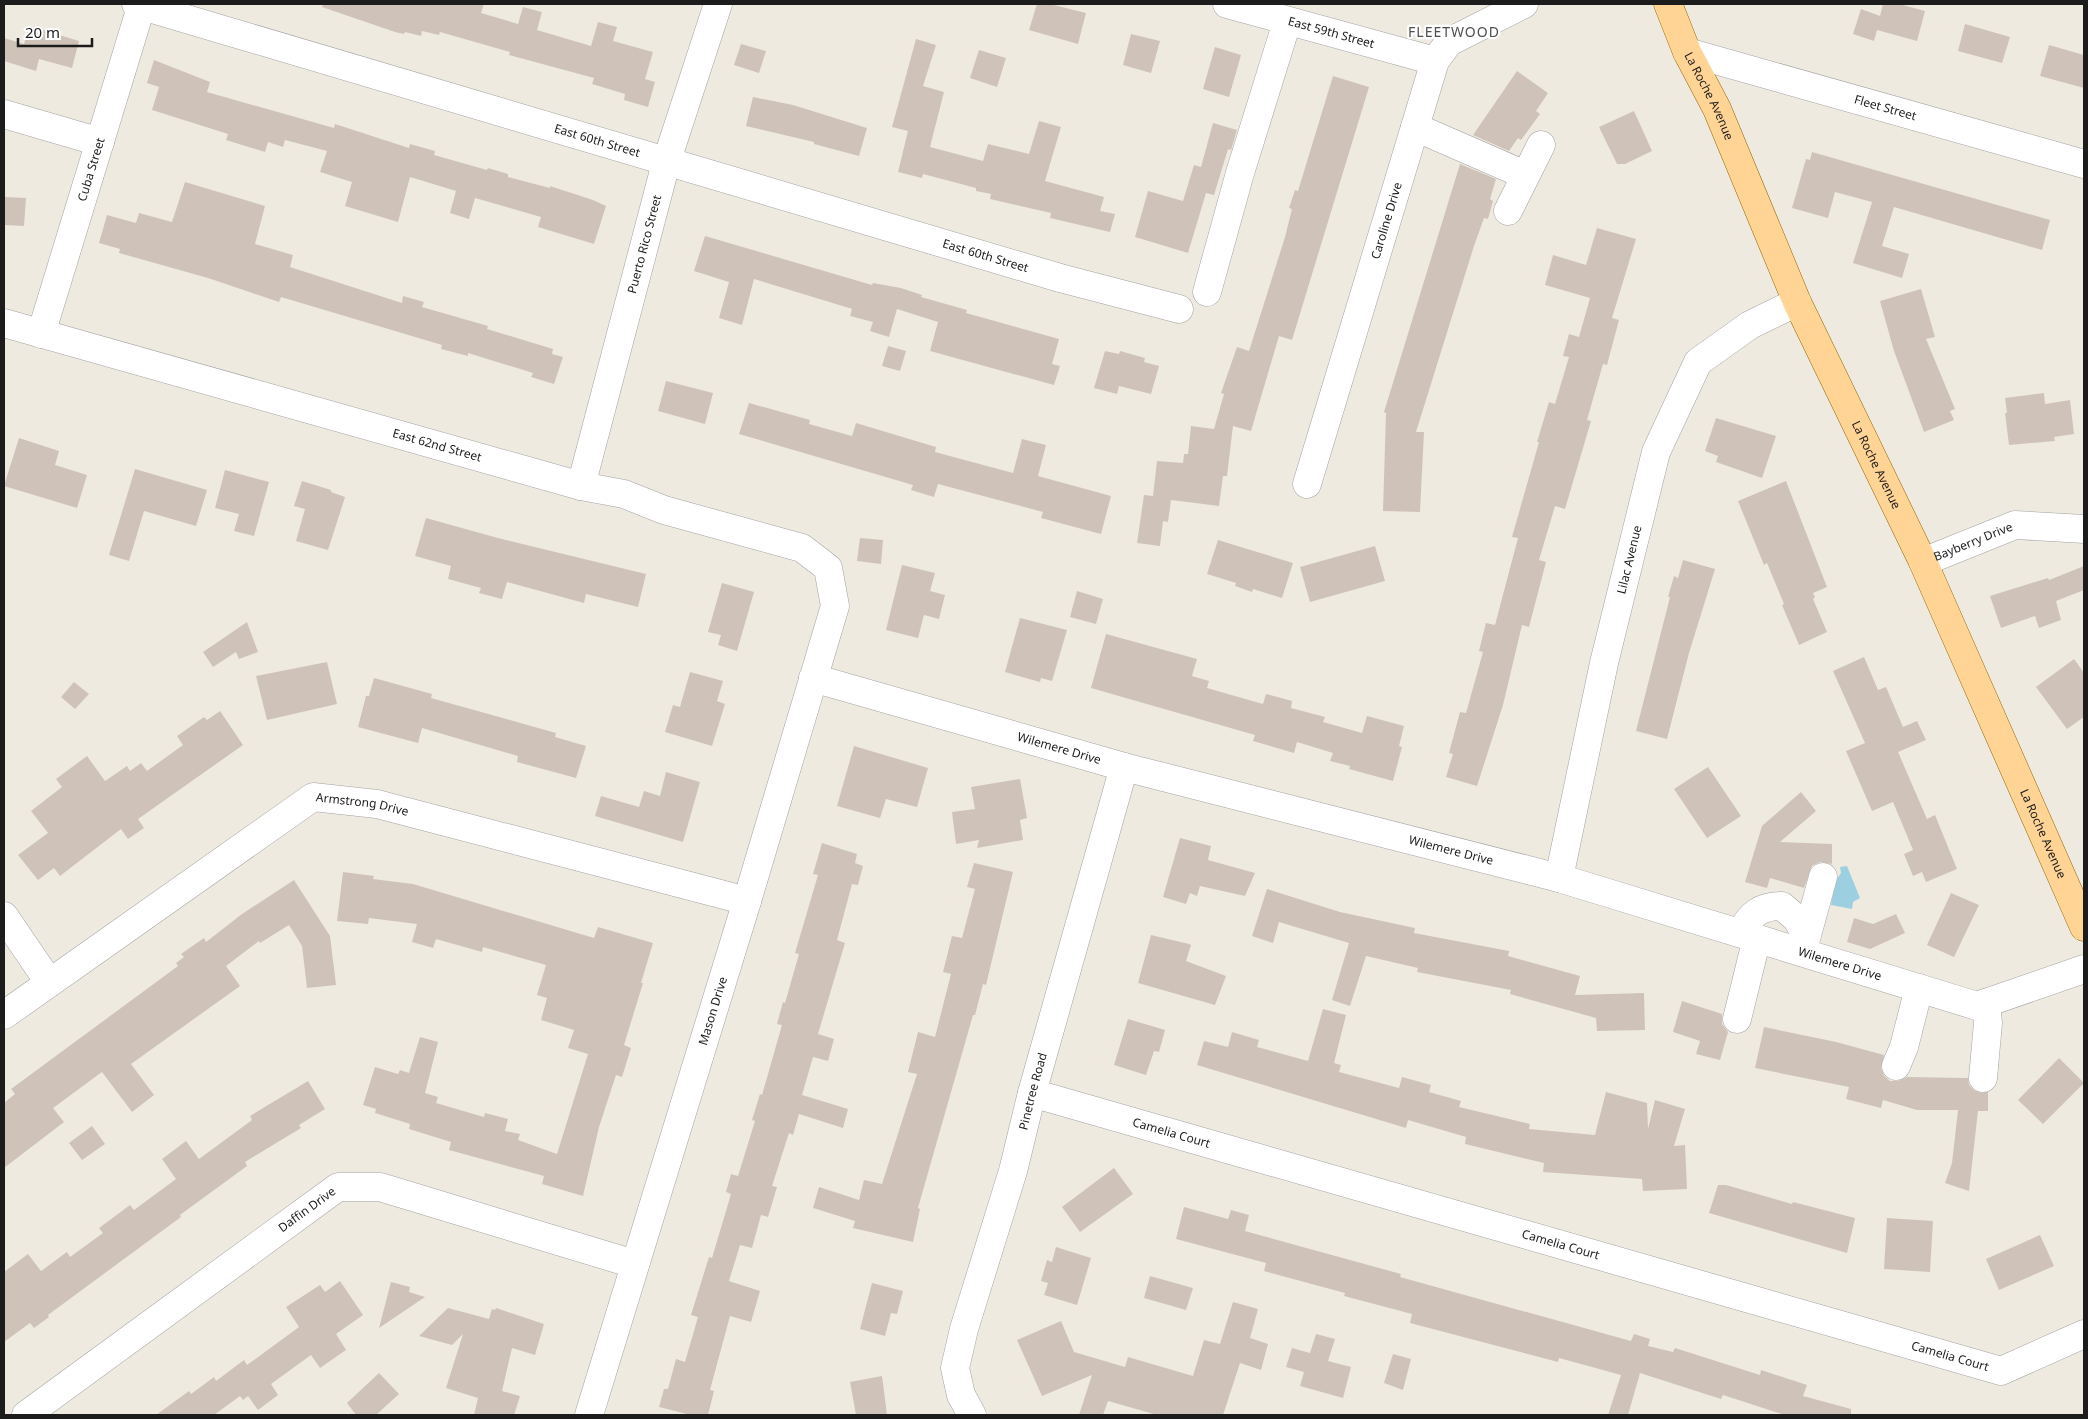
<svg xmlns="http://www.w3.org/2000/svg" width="2088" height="1419" font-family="'Noto Sans',sans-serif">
<rect width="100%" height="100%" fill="#efeae0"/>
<!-- water -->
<polygon fill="#9cd0e1" points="1847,866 1860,898 1853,902 1852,909 1831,905 1835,882 1841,873 1840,867"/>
<!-- building -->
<g fill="#cfc3b9">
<polygon points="323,4 484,4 481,13 518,24 523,7 542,12 537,30 591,46 598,22 617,27 613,41 653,52 645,79 655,82 648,107 624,100 625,94 592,84 594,78 509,55 510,52 440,32 439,35 422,31 421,36 405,32 404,34 395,32 322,7"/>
<polygon points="1037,4 1050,4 1086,13 1078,44 1029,30"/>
<polygon points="1883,4 1899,4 1925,11 1917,41 1877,30 1874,41 1853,34 1861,9 1880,16"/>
<polygon points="1965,24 2010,37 2002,63 1958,51"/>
<polygon points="29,26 79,41 72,68 39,59 36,71 4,61 4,38 24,44"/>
<polygon points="1131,34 1160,41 1151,73 1123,65"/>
<polygon points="916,39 936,45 923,86 944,92 930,147 983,161 988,144 1029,154 1039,121 1061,127 1045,181 1104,197 1100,211 1115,214 1110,232 1050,218 1051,213 990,199 991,194 976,191 976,188 923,174 922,178 898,172 908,131 892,127"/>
<polygon points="741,44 766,51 759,73 734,65"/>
<polygon points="2049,45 2084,55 2084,88 2040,76"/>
<polygon points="1215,47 1241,55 1229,97 1203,89"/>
<polygon points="979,50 1006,58 997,87 970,78"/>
<polygon points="154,60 210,82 207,92 334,128 335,124 409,148 410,144 435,151 434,155 487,170 488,168 508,174 508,177 550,188 550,186 593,200 606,206 594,244 538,227 541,217 475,198 469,219 450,213 456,191 410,177 398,222 345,206 352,182 320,172 327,151 285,140 283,147 268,142 265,152 226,140 228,134 152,110 159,87 147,83"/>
<polygon points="1517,71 1548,93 1536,111 1540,114 1521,140 1518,138 1509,151 1473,135"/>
<polygon points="1333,76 1369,87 1292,340 1279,336 1251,431 1233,426 1227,476 1223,476 1219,506 1171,500 1168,522 1163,521 1160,546 1137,543 1144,495 1153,496 1157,461 1183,463 1184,454 1188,454 1191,426 1214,429 1224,394 1221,393 1237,347 1249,351 1285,237 1292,209 1289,208 1295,190 1298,191"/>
<polygon points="753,97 793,105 867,128 859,156 814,144 814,142 746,126"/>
<polygon points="1634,111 1652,151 1625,164 1617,164 1599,127"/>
<polygon points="1213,123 1237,130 1231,150 1228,149 1214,195 1206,193 1188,253 1135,237 1148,191 1183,201 1194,165 1201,167"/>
<polygon points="1812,152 2050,220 2042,250 1894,207 1882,246 1909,254 1902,278 1853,263 1872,202 1835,192 1828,218 1792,208 1806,159 1810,160"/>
<polygon points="1460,164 1496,179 1490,199 1493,201 1488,219 1484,218 1474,246 1416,432 1424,432 1420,512 1383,511 1386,413 1384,412"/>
<polygon points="185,182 265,206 255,244 293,255 290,267 402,303 403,296 424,302 422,307 488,326 487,329 553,349 552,354 563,357 554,384 531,377 533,373 468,353 468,356 441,349 442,345 281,297 279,302 208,278 119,253 120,249 99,243 107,215 136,223 139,213 172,222"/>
<polygon points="4,197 26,198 24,226 4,225"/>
<polygon points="1597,228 1636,239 1612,318 1619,320 1607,365 1603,364 1587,420 1591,421 1565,509 1555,506 1539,560 1546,562 1529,627 1522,625 1503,705 1477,786 1446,777 1453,754 1449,753 1460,712 1466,713 1483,652 1479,651 1486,623 1495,625 1518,538 1512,537 1539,442 1537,442 1549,402 1555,404 1569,357 1563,356 1569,334 1579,337 1590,298 1545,285 1553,255 1586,265"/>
<polygon points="705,236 872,285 873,283 901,288 922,295 921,297 967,310 966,313 1059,339 1052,364 1060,366 1054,385 930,351 938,322 897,309 889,337 870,331 873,322 850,316 852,309 849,308 754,279 742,325 719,318 729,282 694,271"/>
<polygon points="1921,289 1935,337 1926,339 1955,409 1950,411 1954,420 1924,432 1894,351 1880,301"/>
<polygon points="888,346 906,351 900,371 882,366"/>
<polygon points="1105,351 1119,354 1120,351 1145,358 1144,362 1159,366 1151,394 1119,386 1117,394 1094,388"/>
<polygon points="666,381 713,393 705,424 658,411"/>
<polygon points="2044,393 2045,404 2070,400 2074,434 2054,437 2055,441 2009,445 2005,413 2007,413 2005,398"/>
<polygon points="749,403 810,420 809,424 852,436 856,423 936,447 935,452 1013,473 1022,439 1046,445 1038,476 1111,496 1101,534 1041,518 1043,512 938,484 934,497 911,490 913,485 739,434"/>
<polygon points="1716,418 1776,436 1762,478 1716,462 1718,456 1705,451"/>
<polygon points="19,438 59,451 55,465 87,475 77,508 4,486"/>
<polygon points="135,469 207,490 196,526 144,511 129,561 109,555"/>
<polygon points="225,470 269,482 254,536 234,531 239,514 215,508"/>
<polygon points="302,481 331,490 331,492 345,497 328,550 296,541 305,509 294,506"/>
<polygon points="1786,481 1827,587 1813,593 1815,597 1813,599 1827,632 1799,645 1782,605 1784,604 1767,563 1764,565 1738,501"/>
<polygon points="426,518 498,538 646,574 638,607 586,594 584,603 507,582 502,599 479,593 481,588 448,579 451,566 415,556"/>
<polygon points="860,538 883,540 881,564 857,561"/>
<polygon points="1218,540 1293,563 1282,598 1253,589 1252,592 1235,586 1236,583 1207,574"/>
<polygon points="1375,546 1385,581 1310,602 1300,567"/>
<polygon points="1683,560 1715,569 1689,653 1667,739 1636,731 1670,597 1668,597 1674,576 1678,578"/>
<polygon points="902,565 935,573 930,591 945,595 939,619 924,615 918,638 886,630"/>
<polygon points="2084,566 2084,590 2056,601 2061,620 2039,628 2035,616 2001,628 1990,596 2048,578 2049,580"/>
<polygon points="722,583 754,592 737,651 718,645 721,635 708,632"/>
<polygon points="1077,591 1103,599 1096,624 1070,617"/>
<polygon points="1020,618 1067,630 1052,681 1041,678 1040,682 1005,672"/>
<polygon points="247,622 258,652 239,659 236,652 213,667 203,652"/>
<polygon points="1106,634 1197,659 1192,676 1209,681 1207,688 1263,704 1266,694 1292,701 1291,708 1325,717 1323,722 1362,733 1367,716 1404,726 1399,746 1402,747 1393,781 1349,769 1350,766 1330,761 1333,753 1297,742 1294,753 1253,741 1255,735 1091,688"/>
<polygon points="1864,657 1878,690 1886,687 1903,727 1917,721 1926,740 1898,752 1927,819 1935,815 1957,869 1926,882 1922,872 1913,876 1904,854 1913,850 1893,802 1872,811 1846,751 1865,743 1833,671"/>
<polygon points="2074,659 2084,673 2084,717 2067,729 2036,687"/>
<polygon points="327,662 337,704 267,720 256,676"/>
<polygon points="690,672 723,681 717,701 725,704 712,746 665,732 673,705 680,707"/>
<polygon points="374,678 432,694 431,698 556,733 555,737 586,746 576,778 517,762 518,756 422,728 418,743 358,727 366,696 369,696"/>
<polygon points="74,682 89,694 75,709 61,697"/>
<polygon points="220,711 243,745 138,819 144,828 128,839 121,829 60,876 54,868 38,880 18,855 48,833 31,811 62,787 56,779 87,756 105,781 127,766 130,771 141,763 147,771 183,745 177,736 204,717 207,720"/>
<polygon points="854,746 928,768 917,807 886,799 880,818 837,806"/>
<polygon points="1708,767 1741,816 1707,838 1674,789"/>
<polygon points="666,772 700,782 683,842 595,816 601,796 639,807 644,791 660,796"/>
<polygon points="1020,779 1027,818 1020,820 1023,840 977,848 979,840 956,844 952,812 975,809 971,787"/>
<polygon points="1801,792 1816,811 1780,842 1832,844 1832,864 1820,862 1812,866 1804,888 1770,878 1767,888 1745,882 1762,826"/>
<polygon points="1180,838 1211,846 1208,860 1255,873 1245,896 1200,886 1197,896 1190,893 1186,904 1163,897"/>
<polygon points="822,843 857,854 855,863 863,866 858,885 852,884 837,940 845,943 818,1034 834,1039 828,1061 813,1057 802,1095 848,1109 843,1128 799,1114 793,1135 789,1133 772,1186 777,1187 768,1217 761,1215 752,1248 740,1245 729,1281 760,1291 751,1322 730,1316 710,1390 714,1391 708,1415 691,1415 659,1407 664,1389 668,1389 676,1359 685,1362 698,1317 691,1315 709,1257 712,1258 731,1194 726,1192 731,1174 738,1176 755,1121 752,1120 760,1094 762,1095 782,1025 777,1024 783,1002 785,1003 799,954 795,953 818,875 813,874"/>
<polygon points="974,863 1013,872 986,985 983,984 975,1015 973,1015 918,1208 920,1209 913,1242 853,1228 855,1221 813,1208 819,1187 859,1200 864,1180 882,1184 917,1074 908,1072 918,1032 935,1037 951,974 943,972 952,936 962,938 975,889 967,887"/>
<polygon points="343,872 374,876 373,879 413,884 594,938 598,927 653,943 641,983 643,983 624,1045 631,1048 622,1077 616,1075 599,1127 583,1196 542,1184 544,1176 449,1150 451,1142 409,1129 410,1124 375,1113 376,1109 363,1105 375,1067 398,1074 400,1070 409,1073 420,1037 438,1042 425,1093 438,1097 436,1103 484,1117 485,1113 508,1119 505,1131 520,1134 518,1140 557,1154 588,1054 568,1048 574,1030 541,1020 547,998 537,995 546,965 483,947 482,952 436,939 433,948 412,942 417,924 369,918 368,924 337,921"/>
<polygon points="294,880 330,936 336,985 307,988 302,946 289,925 260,943 259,941 226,966 240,986 131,1064 154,1095 132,1112 102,1072 53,1108 64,1122 4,1168 4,1103 15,1094 11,1089 178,966 176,963 184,957 181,954 204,938 206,942 242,914"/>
<polygon points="1267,889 1340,912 1415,928 1414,933 1509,951 1508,956 1580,976 1575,995 1644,993 1645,1030 1597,1031 1596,1018 1510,994 1511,990 1417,972 1418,968 1366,956 1350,1006 1332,1000 1349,943 1279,922 1273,943 1252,936"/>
<polygon points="1951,893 1979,905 1954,957 1927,945"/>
<polygon points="1896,914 1905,933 1870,949 1847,942 1854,918 1873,924"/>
<polygon points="1151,935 1189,944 1191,945 1186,961 1226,976 1215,1005 1138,983"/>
<polygon points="1682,1001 1722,1014 1722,1024 1728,1032 1720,1060 1696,1054 1700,1041 1673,1032"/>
<polygon points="1323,1009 1346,1015 1334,1063 1341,1065 1339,1072 1399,1088 1402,1077 1431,1085 1429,1092 1461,1101 1459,1107 1530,1124 1529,1129 1595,1135 1606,1092 1647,1103 1648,1129 1655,1100 1685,1109 1674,1146 1685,1145 1687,1189 1643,1191 1642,1179 1543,1172 1544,1163 1465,1144 1466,1137 1408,1120 1406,1128 1197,1065 1204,1041 1228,1047 1232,1032 1259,1040 1257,1047 1308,1061"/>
<polygon points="1128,1019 1165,1030 1159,1052 1154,1051 1146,1075 1114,1065"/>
<polygon points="1764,1027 1836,1042 1884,1055 1881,1068 1884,1076 1890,1081 1898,1081 1907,1077 1968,1078 1969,1085 1974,1090 1981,1093 1988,1092 1988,1111 1978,1111 1969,1191 1945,1183 1952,1163 1958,1110 1917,1110 1883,1100 1881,1108 1846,1099 1849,1087 1755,1068"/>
<polygon points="2059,1058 2084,1083 2043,1124 2018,1100"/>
<polygon points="308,1081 325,1109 299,1125 301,1128 245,1162 247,1166 180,1215 181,1217 48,1315 49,1317 34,1328 30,1323 4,1342 4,1272 28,1254 41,1271 67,1252 70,1257 103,1233 99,1228 130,1205 134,1210 176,1179 162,1159 186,1141 199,1159 252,1120 250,1116"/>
<polygon points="92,1126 105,1144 82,1160 69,1143"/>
<polygon points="1114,1168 1133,1194 1080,1232 1062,1207"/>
<polygon points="1718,1185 1726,1185 1792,1204 1793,1202 1855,1218 1847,1253 1709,1213"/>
<polygon points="1184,1207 1228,1219 1231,1210 1249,1215 1245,1231 1401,1274 1400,1277 1631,1341 1634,1334 1650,1339 1648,1346 1673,1352 1675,1348 1760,1375 1761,1370 1807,1385 1803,1396 1851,1409 1851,1415 1785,1415 1723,1395 1721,1399 1640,1373 1628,1415 1608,1415 1621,1375 1559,1358 1558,1362 1410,1323 1412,1314 1344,1296 1345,1293 1264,1271 1266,1263 1176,1239"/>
<polygon points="1887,1218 1933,1221 1930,1272 1884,1269"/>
<polygon points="2040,1235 2054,1266 1999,1290 1986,1259"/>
<polygon points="1056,1247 1091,1258 1077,1305 1044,1295 1048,1283 1041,1281 1047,1260 1052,1262"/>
<polygon points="1150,1276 1193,1288 1186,1310 1144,1298"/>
<polygon points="340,1281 363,1315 336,1334 346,1350 320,1368 311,1355 271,1384 278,1395 258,1410 248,1396 243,1400 240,1396 214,1415 156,1415 189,1391 191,1394 214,1377 216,1381 244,1360 247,1365 299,1327 286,1307 320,1285 325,1292"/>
<polygon points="391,1282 410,1287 409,1292 425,1297 379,1328"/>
<polygon points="872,1283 903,1291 897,1314 891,1313 885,1336 860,1329"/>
<polygon points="1233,1302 1258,1309 1250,1338 1268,1344 1261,1370 1240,1363 1223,1415 1157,1415 1108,1401 1103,1415 1079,1415 1092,1375 1042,1396 1017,1340 1061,1321 1074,1352 1125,1367 1128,1357 1193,1376 1204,1340 1220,1344"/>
<polygon points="448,1308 489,1319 492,1309 495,1310 496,1308 544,1324 535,1355 512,1348 502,1391 520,1396 514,1415 474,1415 478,1398 446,1388 463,1334 452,1345 419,1336"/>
<polygon points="1316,1334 1335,1339 1328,1361 1351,1367 1343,1398 1300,1386 1304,1372 1286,1367 1292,1348 1310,1353"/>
<polygon points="1393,1354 1411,1359 1403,1390 1384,1383"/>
<polygon points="379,1373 399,1394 376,1415 356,1415 347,1403"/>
<polygon points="882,1376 887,1415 856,1415 850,1382"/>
</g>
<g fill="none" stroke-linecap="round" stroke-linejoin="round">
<!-- minor casing -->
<g stroke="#a3a3a3" stroke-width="29">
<g id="minor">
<path id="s1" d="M136,4L1060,278L1179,309"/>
<path id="s2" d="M1227,4L1435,61"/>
<path id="s3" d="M1687,52L2084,164"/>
<polyline points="4,114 100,142"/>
<polyline points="1415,127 1525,175"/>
<polyline points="1508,211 1541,145"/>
<polyline points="1207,292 1240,173 1287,22"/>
<path id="s4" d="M4,323L581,486L624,494L664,510L802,548L828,568L835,606L747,901L589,1415"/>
<path id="s5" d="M41,334L142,4"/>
<path id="s6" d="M1307,484L1435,61L1449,42L1524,4"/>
<path id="s7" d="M581,486L666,163L718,4"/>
<path id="s8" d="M1923,562L2015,525L2084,529"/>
<path id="s9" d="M813,678L1124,767L1559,878L1977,1006L2084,969"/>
<path id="s10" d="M1559,878L1604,663L1656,452L1698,362L1750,325L1797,302"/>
<polyline points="4,916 49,982"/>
<path d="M1740,933C1751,914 1760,906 1782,906L1797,919L1806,936"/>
<polyline points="1804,946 1823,877"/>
<path id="s11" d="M4,1015L313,797L377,804L747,901"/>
<polyline points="1737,1019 1757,938"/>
<polyline points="1896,1066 1904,1047 1919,988"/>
<polyline points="1983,1078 1988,1023 1986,1003"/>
<path id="s12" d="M1032,1093L2001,1371L2084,1334"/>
<path id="s13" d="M26,1415L338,1187H380L634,1264"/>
<path id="s14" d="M972,1415L961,1395L955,1368L964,1329L1013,1171L1032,1093L1124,767"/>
</g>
</g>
<!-- major casing -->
<g stroke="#946600" stroke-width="29">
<g id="major">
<path id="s15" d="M1668,4L1687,52L1717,109L1797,302L1923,562L2084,927"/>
</g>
</g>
<!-- minor -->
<use href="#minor" stroke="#fff" stroke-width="28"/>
<!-- major -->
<use href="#major" stroke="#ffd495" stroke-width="28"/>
</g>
<g text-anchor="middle" stroke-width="4.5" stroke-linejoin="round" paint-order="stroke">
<!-- street labels -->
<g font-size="12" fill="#1c1c1c" stroke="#fff">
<text dy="4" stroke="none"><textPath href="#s2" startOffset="108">East 59th Street</textPath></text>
<text dy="4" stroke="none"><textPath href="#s15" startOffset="101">La Roche Avenue</textPath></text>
<text dy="4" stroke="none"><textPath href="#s3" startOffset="206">Fleet Street</textPath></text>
<text dy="4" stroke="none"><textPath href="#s1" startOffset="481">East 60th Street</textPath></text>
<text dy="4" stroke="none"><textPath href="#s5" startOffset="172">Cuba Street</textPath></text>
<text dy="4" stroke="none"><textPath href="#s6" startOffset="275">Caroline Drive</textPath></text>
<text dy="4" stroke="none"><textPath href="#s7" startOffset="250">Puerto Rico Street</textPath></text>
<text dy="4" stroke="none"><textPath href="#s1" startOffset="886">East 60th Street</textPath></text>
<text dy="4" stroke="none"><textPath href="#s4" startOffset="450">East 62nd Street</textPath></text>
<text dy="4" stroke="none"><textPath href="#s15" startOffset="506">La Roche Avenue</textPath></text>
<text dy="4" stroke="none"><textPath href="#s8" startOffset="54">Bayberry Drive</textPath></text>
<text dy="4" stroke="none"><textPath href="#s10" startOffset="326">Lilac Avenue</textPath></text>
<text dy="4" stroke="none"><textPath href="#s9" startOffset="256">Wilemere Drive</textPath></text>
<text dy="4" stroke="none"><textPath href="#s11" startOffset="428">Armstrong Drive</textPath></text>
<text dy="4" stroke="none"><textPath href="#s15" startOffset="911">La Roche Avenue</textPath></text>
<text dy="4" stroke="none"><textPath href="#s9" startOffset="661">Wilemere Drive</textPath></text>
<text dy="4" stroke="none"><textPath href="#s9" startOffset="1066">Wilemere Drive</textPath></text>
<text transform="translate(713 1011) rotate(-73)" y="4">Mason Drive</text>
<text dy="4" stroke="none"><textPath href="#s14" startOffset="338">Pinetree Road</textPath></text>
<text dy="4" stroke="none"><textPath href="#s12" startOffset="145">Camelia Court</textPath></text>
<text dy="4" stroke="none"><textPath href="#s13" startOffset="348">Daffin Drive</textPath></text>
<text dy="4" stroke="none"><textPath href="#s12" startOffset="550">Camelia Court</textPath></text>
<text dy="4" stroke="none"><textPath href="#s12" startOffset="955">Camelia Court</textPath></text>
</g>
<!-- neighbourhood labels -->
<g font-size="14" letter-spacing="1" fill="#4f4f4f" stroke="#fff">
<text x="1454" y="37">FLEETWOOD</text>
</g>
</g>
<!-- border -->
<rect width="2088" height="1419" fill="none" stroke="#1c1c1c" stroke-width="10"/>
<!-- scale -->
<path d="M18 38v8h74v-8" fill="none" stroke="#1c1c1c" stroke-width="2.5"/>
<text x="25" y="38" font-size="15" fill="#1c1c1c" stroke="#ffffff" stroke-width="4" paint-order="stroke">20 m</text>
</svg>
